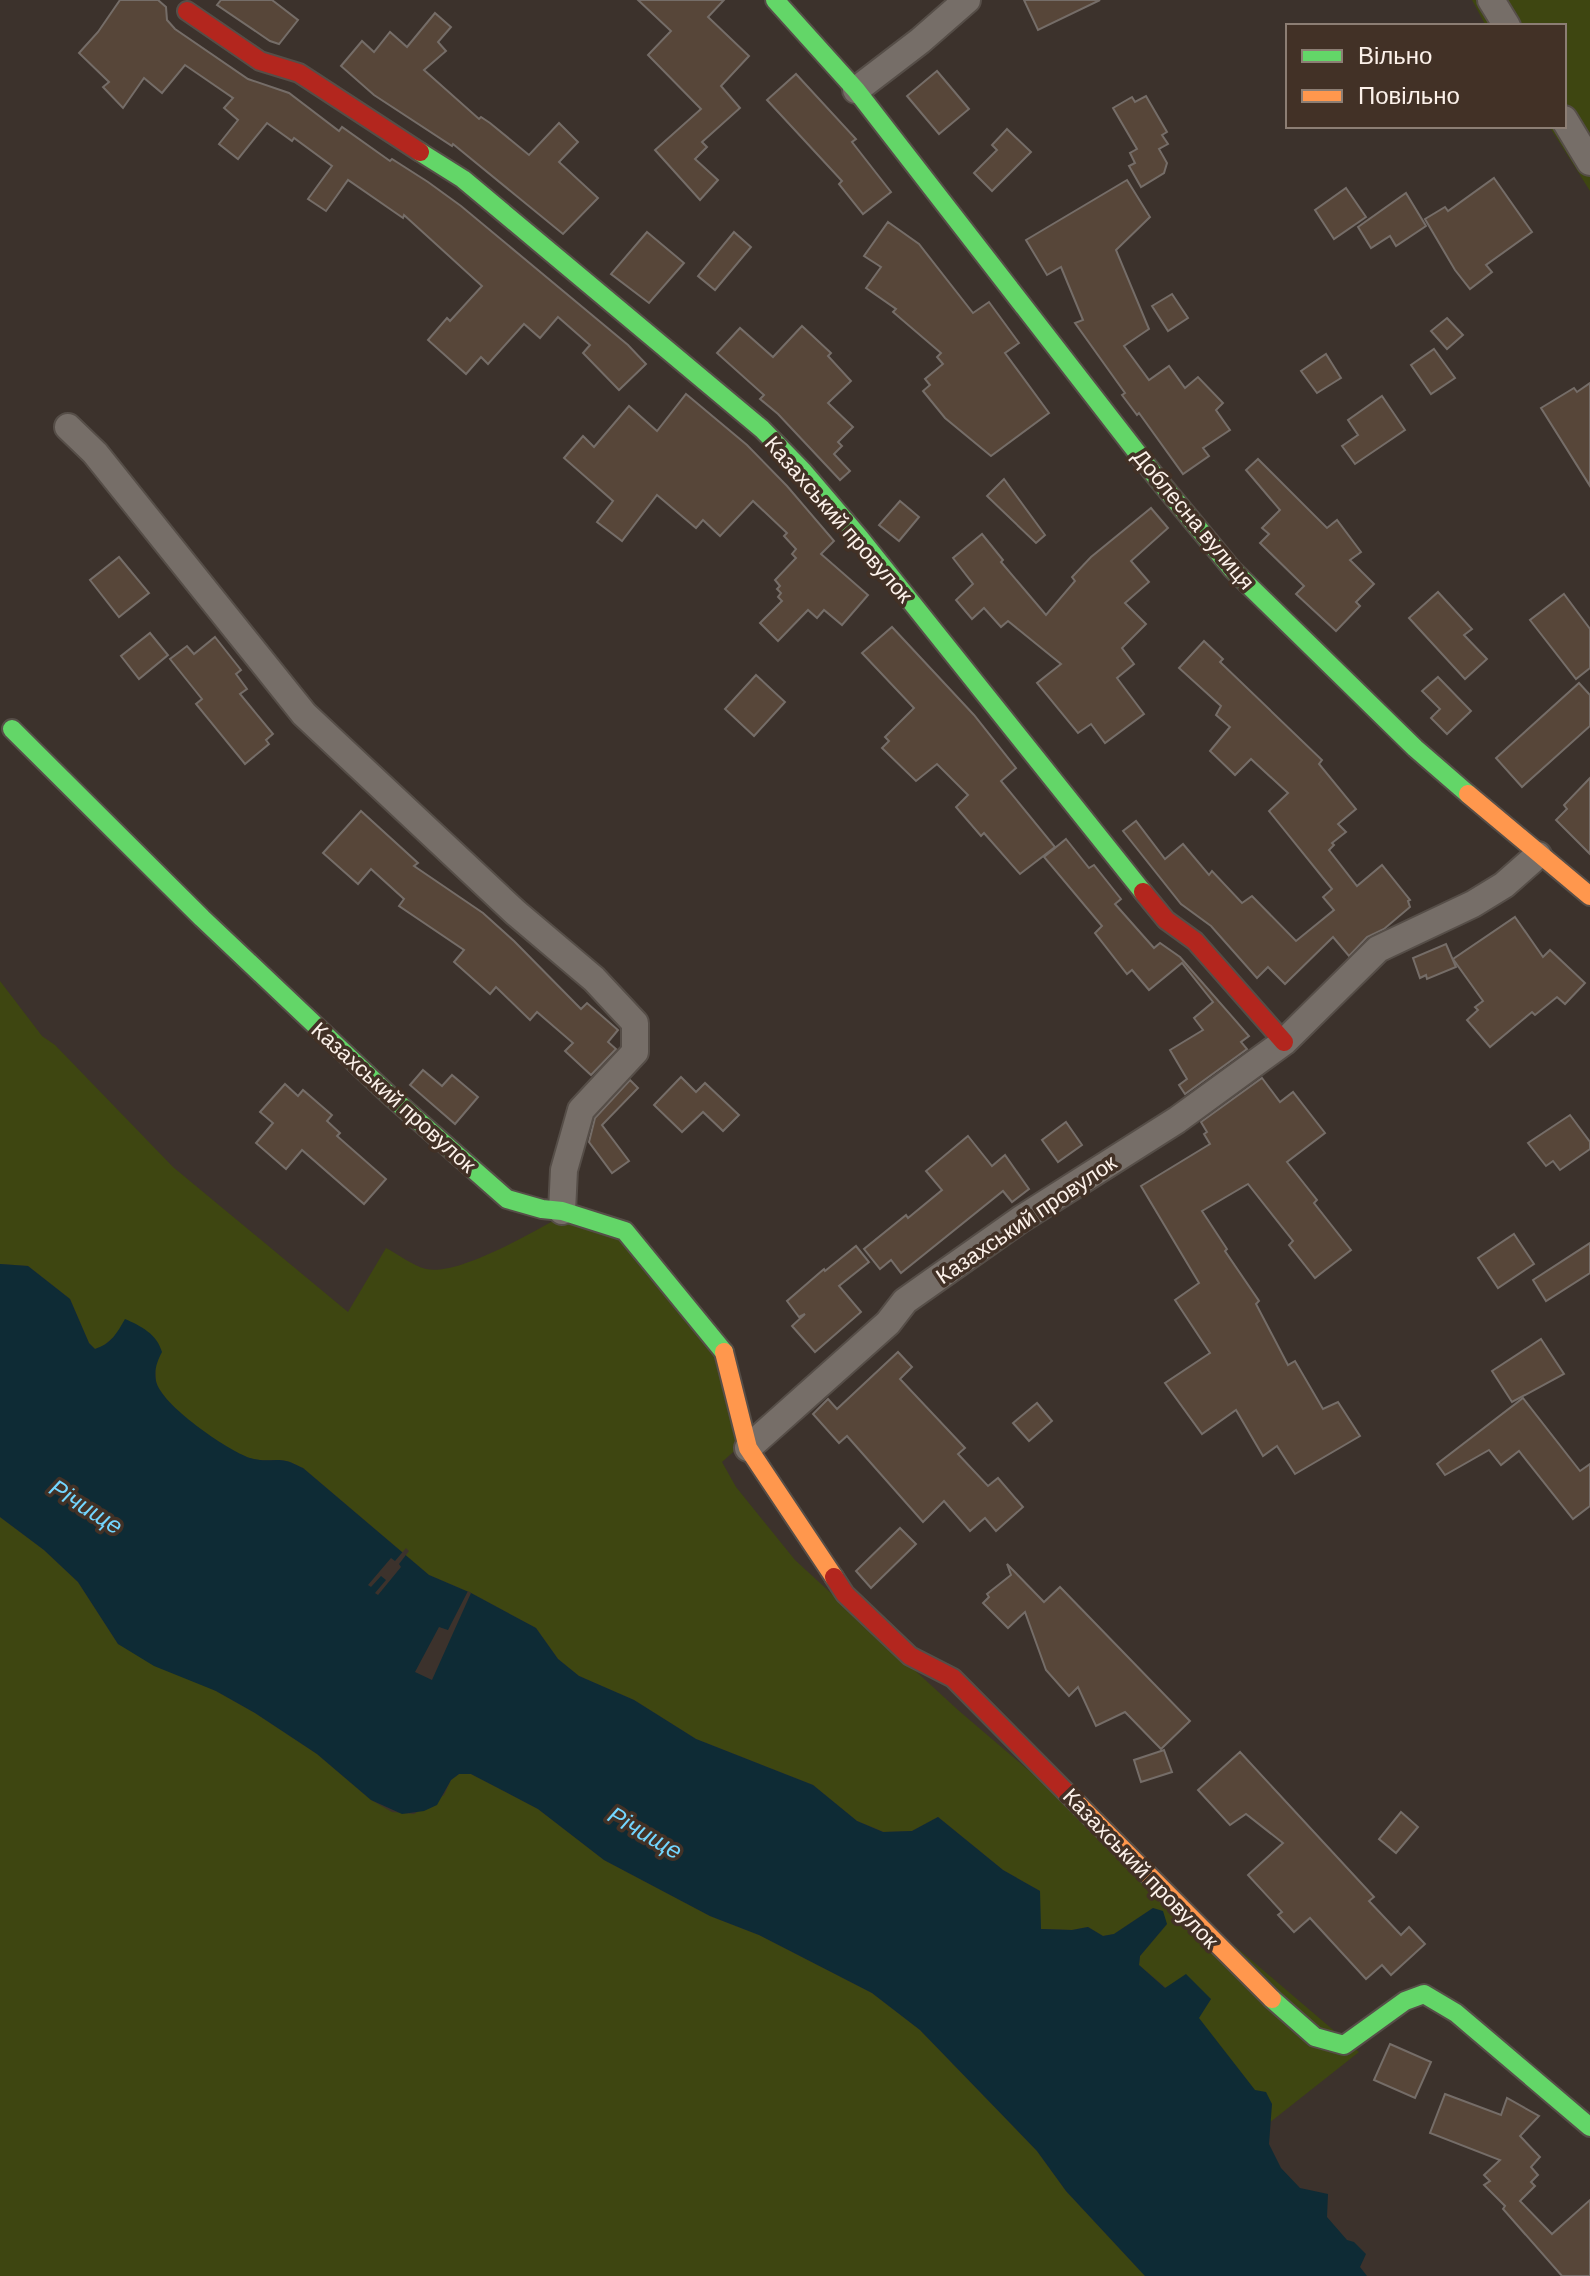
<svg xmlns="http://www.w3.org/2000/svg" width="1590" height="2276" font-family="Barlow,sans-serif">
<rect width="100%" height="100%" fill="#3c322c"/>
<!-- green -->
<g fill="#3e4611">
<polygon points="1472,0 1590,0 1590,191 1549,126 1564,126 1564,26 1486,26"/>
<path d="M0,981L42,1036L55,1045L173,1167L348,1312L386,1248C398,1254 413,1266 426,1269C457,1276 527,1235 555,1220L619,1239L715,1354L740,1446L722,1462L736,1487L795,1560L958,1710L1359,2052L1269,2123L1272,2104L1255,2091L1198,2018L1211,1999L1166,1988L1139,1965L1140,1956L1167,1924L1153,1908L1114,1934L1103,1936L1088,1927L1072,1930L1040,1929V1891L1003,1870L938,1817L912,1831L884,1832L857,1821L813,1785L696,1739L634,1700L579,1676L558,1659L536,1628L471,1593L429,1575L303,1468C298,1466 292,1462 286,1461C273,1458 266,1463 249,1458C225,1449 167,1409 157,1385C155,1380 156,1372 155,1367L115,1336L103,1346L95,1349L89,1343L70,1299L28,1266L0,1264Z"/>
<polygon points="0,1517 44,1550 78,1582 118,1644 216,1691 255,1713 317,1754 371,1800 392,1812 414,1814 444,1795 451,1780 459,1774 471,1774 538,1809 604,1860 710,1916 759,1935 872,1993 920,2030 1037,2151 1066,2191 1145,2276 0,2276"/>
</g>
<!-- water -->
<path fill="#0e2b35" d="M0,1264L28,1266L70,1299L89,1343L95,1349C111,1344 117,1333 125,1319C141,1326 157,1334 162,1352C157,1362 154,1369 156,1381C161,1405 227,1450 250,1458C266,1463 274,1458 286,1461C292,1462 298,1466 303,1468L429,1575L471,1593L536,1628L558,1659L579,1676L634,1700L696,1739L813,1785L857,1821L883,1832L912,1831L938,1817L1003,1870L1040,1891L1041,1929L1072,1930L1088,1927L1103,1936L1114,1934L1153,1908L1163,1911L1167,1924L1140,1956L1139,1965L1165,1988L1186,1974L1211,1999L1199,2018L1255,2090L1266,2092L1272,2104L1269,2144L1281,2168L1300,2188L1328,2194L1327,2217L1347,2240L1354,2242L1366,2254L1360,2267L1367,2276H1145L1066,2191L1037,2151L920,2030L872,1993L759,1935L710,1916L604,1860L538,1809L471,1774H459L451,1780L437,1805L424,1811L402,1814L371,1800L317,1754L255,1713L216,1691L154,1666L118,1644L78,1582L44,1550L0,1517Z"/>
<!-- pier -->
<g fill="#3c322c">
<polygon points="406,1548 409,1551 399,1564 401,1567 378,1595 375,1593 386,1580 381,1576 371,1587 368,1585 391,1558 395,1561"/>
<polygon points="468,1591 471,1593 432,1680 415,1672 439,1627 448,1630"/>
</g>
<!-- building -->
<g fill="#574639" stroke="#756d68" stroke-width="2">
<polygon points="120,0 158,0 166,7 167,20 175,29 248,79 289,93 339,131 342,127 390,161 392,159 428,182 461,206 628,345 646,364 619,390 583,353 590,345 558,317 540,338 524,324 488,364 481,357 466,374 428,340 447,318 450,321 482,286 404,215 403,218 348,180 326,211 308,199 332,166 294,138 292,141 267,123 238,159 219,144 238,120 224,108 233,98 185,65 162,93 144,78 123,108 103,87 109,82 79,53 98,32"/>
<polygon points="221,0 272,0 298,20 279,44 270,41 217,5"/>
<polygon points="638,0 724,0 708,17 749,56 721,86 740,108 702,142 707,147 695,159 718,180 700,200 655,150 701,109 648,55 671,31"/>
<polygon points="1024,0 1100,0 1038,30"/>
<polygon points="435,13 451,27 438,42 446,51 424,70 479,119 481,117 490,123 529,155 559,123 578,142 559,162 598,198 563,234 453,144 452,146 374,95 341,66 362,41 374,52 390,32 407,47"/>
<polygon points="937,71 969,109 939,134 907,96"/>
<polygon points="796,74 856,139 852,142 891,192 863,214 839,184 842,181 767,100"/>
<polygon points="1146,96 1167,132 1162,135 1168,144 1159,149 1167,163 1164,173 1141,187 1129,166 1135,163 1130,153 1137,149 1113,108 1132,97 1135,102"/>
<polygon points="1007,129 1031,152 992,191 974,173 997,150 992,145"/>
<polygon points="1494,178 1532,232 1486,265 1492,272 1470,289 1455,270 1425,219 1445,207 1448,211"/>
<polygon points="1127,180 1150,217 1116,250 1149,329 1124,346 1149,380 1169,366 1185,388 1198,377 1223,403 1216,410 1230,430 1203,448 1209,456 1183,474 1139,413 1137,415 1122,395 1125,393 1075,323 1083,320 1061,267 1047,275 1026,240"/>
<polygon points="1346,188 1366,217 1334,239 1315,210"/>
<polygon points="1406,193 1426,226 1396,246 1390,236 1371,248 1358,227"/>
<polygon points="888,222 919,244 973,313 989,302 1019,343 1005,353 1049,413 991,456 945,418 923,391 930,385 925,379 943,364 937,357 941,353 893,312 896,309 866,288 881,267 864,256"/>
<polygon points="647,232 684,263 649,303 611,274"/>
<polygon points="734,232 751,247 715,290 698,276"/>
<polygon points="1172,294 1188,318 1168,331 1152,306"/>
<polygon points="1447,318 1463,335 1447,349 1431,331"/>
<polygon points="802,326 831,353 828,356 851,381 828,403 853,427 838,442 842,446 834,454 850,471 840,480 778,414 760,399 764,395 717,353 740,328 773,357"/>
<polygon points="1434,349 1455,378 1431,394 1411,365"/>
<polygon points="1326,354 1341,378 1317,393 1301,371"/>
<polygon points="1590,383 1590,486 1541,408 1574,388 1577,392"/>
<polygon points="686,394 747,445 787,486 834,541 821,554 868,595 842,625 824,610 817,618 808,610 778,641 760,623 782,601 778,597 781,593 777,589 780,586 775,580 796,558 792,554 796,549 784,536 787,533 753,501 720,536 703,520 696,528 657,495 622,541 597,522 613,501 564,458 583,436 594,447 629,406 657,431"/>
<polygon points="1382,396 1405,430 1355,464 1342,446 1358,435 1348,420"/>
<polygon points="1258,459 1327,528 1337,520 1361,552 1350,560 1374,584 1356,602 1360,606 1336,631 1296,594 1304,586 1260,543 1269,534 1262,528 1280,510 1246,470"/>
<polygon points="1004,479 1045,535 1036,543 987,496"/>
<polygon points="900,501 919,517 899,541 879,525"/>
<polygon points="1151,508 1168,528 1131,561 1149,582 1125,603 1146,624 1122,648 1134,664 1117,678 1144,714 1105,743 1091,724 1078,733 1037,683 1061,664 1008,621 1001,627 984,608 972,619 956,600 973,584 953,558 982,534 1003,560 1001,562 1046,615 1075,581 1072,577 1091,557"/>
<polygon points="119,557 149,593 119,617 90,580"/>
<polygon points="1438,592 1472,629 1464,635 1487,659 1465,679 1409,618"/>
<polygon points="1564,594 1590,629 1590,668 1576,679 1530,620"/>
<polygon points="892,627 974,715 1016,768 1001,781 1055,847 1020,874 984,833 981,836 956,807 968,795 937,764 916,781 882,748 889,741 885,737 914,708 862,653"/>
<polygon points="150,633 168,655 139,679 121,656"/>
<polygon points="215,637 241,670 236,674 247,689 240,694 273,734 266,740 269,744 245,764 196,704 202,699 170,659 187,646 194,654"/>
<polygon points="1204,641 1223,659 1220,662 1322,760 1319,764 1356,809 1338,824 1346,832 1332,843 1334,845 1329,850 1357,886 1382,865 1410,900 1408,901 1410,907 1384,929 1367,937 1349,956 1333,937 1285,984 1268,967 1257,978 1211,926 1181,904 1123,831 1136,821 1165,859 1183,844 1209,875 1212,871 1242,903 1252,896 1296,941 1334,910 1323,897 1332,889 1269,811 1288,793 1251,759 1235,775 1210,751 1230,727 1216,715 1221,706 1179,668"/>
<polygon points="756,675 785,702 754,736 725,709"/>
<polygon points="1438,677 1471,711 1447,734 1431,718 1440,709 1422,691"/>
<polygon points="1579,683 1590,695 1590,726 1522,787 1496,758"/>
<polygon points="1590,778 1590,854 1556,820 1567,809 1564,805"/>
<polygon points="361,811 418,863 414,866 483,913 514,941 581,1009 587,1003 618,1030 608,1042 616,1049 591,1075 565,1051 573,1043 537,1012 530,1020 496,987 490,994 454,962 464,950 399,906 404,899 371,869 358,884 323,853"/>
<polygon points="1066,839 1089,868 1094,865 1121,899 1115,904 1154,948 1160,943 1180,957 1249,1036 1241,1042 1247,1049 1185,1094 1179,1085 1187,1079 1170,1050 1203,1030 1194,1018 1213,1002 1182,963 1149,990 1132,970 1127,974 1095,933 1102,926 1044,857"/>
<polygon points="1515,917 1543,957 1550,950 1585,983 1565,1004 1557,997 1535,1015 1532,1012 1490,1047 1467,1020 1478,1010 1475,1007 1483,1001 1453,959"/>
<polygon points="1446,944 1456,967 1427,979 1426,975 1420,978 1413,958"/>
<polygon points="423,1070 442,1086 452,1075 478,1097 455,1124 410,1085"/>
<polygon points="681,1077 696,1092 705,1083 739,1115 723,1131 703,1112 682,1132 654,1105"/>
<polygon points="1262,1078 1280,1102 1293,1092 1325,1133 1287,1162 1317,1200 1314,1203 1351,1250 1315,1278 1289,1245 1293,1241 1248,1184 1202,1211 1227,1249 1225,1251 1259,1301 1256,1304 1288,1365 1295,1361 1323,1409 1338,1402 1360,1436 1295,1474 1277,1446 1263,1456 1236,1410 1202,1434 1165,1383 1210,1353 1175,1300 1199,1283 1141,1186 1210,1144 1204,1134 1207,1132 1201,1122"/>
<polygon points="630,1080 638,1088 602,1125 629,1161 612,1173 589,1142 595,1118"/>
<polygon points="285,1084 298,1096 303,1090 332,1115 327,1121 340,1133 337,1136 386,1179 364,1204 302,1150 286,1169 256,1143 273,1123 260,1112"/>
<polygon points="1570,1115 1590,1142 1590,1149 1560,1170 1553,1161 1546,1166 1528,1143"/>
<polygon points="1066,1122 1082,1145 1058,1162 1042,1140"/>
<polygon points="968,1136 992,1166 1005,1155 1029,1189 1012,1202 1003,1191 901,1273 891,1260 880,1269 864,1249 906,1215 908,1218 942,1190 926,1171"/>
<polygon points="1514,1234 1534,1264 1498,1288 1478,1258"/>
<polygon points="1590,1243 1590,1273 1546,1301 1533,1280"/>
<polygon points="856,1246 869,1262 839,1286 861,1312 815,1352 792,1326 805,1314 799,1317 787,1301 824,1269 825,1271"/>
<polygon points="1541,1339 1564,1374 1512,1402 1492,1371"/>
<polygon points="898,1352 912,1367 900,1379 965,1448 958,1454 988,1486 998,1478 1023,1507 996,1531 985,1518 970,1531 944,1501 923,1522 847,1436 839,1443 813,1414 828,1399 837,1409"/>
<polygon points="1523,1398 1580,1471 1590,1464 1590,1506 1573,1519 1519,1451 1501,1465 1489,1450 1445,1475 1437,1464"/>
<polygon points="1037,1403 1052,1421 1029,1441 1013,1423"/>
<polygon points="900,1528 916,1544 871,1588 856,1571"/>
<polygon points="1007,1564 1044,1602 1060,1587 1190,1721 1161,1749 1125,1712 1096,1726 1078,1687 1069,1696 1046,1670 1025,1612 1008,1628 983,1603 989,1597 987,1594 1011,1575"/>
<polygon points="1164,1750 1172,1772 1141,1782 1134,1760"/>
<polygon points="1240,1752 1374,1897 1369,1901 1401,1935 1409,1927 1425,1944 1391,1975 1382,1965 1366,1979 1310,1918 1294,1932 1278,1915 1282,1912 1248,1875 1283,1843 1246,1814 1230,1825 1198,1790"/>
<polygon points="1401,1812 1418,1827 1396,1853 1379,1839"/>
<polygon points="1390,2044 1431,2062 1415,2098 1374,2080"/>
<polygon points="1445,2094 1501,2115 1507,2098 1539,2116 1520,2136 1540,2157 1531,2167 1538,2175 1531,2182 1535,2186 1520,2201 1552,2234 1590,2200 1590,2276 1562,2276 1503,2209 1505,2206 1484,2185 1490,2181 1484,2175 1500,2160 1430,2133"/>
</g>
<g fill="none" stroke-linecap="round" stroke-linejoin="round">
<!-- street casing -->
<g stroke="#564e48" stroke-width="30">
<g id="street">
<polyline points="1491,0 1507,26"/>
<polyline points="856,90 920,41 967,0"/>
<polyline points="1564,119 1590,162"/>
<polyline points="68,427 95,453 304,714 516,913 594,979 635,1023 635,1052 581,1110 564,1170 562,1211"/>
<polyline points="748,1448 888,1323 905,1301 1021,1219 1177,1120 1284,1042 1378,949 1473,904 1504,885 1538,855"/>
</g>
</g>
<!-- fast casing -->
<g stroke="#564e48" stroke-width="22">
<g id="fast">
<polyline points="775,0 856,90 1156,477 1232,569 1415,748 1468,794"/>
<polyline points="420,152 463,179 762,429 803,471 860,538 1143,892"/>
<polyline points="12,729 202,918 389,1095 507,1199 542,1209 562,1211 625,1231 724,1352"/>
<polyline points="1272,1999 1315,2037 1344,2045 1405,2001 1424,1994 1456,2013 1590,2127"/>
</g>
</g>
<!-- slow casing -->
<g stroke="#564e48" stroke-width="22">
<g id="slow">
<polyline points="1468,794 1590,896"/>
<polyline points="724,1352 748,1448 834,1577"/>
<polyline points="1065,1791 1272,1999"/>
</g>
</g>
<!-- jam casing -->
<g stroke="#564e48" stroke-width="22">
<g id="jam">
<polyline points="187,11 260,61 299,73 420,152"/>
<polyline points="1143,892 1166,920 1195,941 1284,1042"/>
<polyline points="834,1577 845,1594 910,1656 953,1678 1065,1791"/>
</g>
</g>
<!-- street -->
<use href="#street" stroke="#766e68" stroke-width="26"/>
<!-- fast -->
<use href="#fast" stroke="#63d668" stroke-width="18"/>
<!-- slow -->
<use href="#slow" stroke="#ff974d" stroke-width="18"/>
<!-- jam -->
<use href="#jam" stroke="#b3261e" stroke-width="18"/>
</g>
<g text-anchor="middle" stroke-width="7" stroke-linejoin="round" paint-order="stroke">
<!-- street labels -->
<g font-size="22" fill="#fcf1ea" stroke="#423126">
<text transform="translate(839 519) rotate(49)" y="8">Казахський провулок</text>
<text transform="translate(1194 519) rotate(50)" y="8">Доблесна вулиця</text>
<text transform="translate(394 1097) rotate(42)" y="8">Казахський провулок</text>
<text transform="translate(1026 1219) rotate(-34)" y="8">Казахський провулок</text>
<text transform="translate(1141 1868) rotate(46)" y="8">Казахський провулок</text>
</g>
<!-- water labels -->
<g font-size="24" font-style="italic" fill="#73d6ff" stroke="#423126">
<text transform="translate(86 1507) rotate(32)" y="8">Річище</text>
<text transform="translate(645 1833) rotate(30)" y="8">Річище</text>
</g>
</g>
<!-- legend -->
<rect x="1286" y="24" width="280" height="104" fill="#423126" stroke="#8c7e74" stroke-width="2"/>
<rect x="1302" y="50" width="40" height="12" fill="#63d668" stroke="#8c7e74" stroke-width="2"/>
<text x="1358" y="64" font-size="24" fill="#fcf1ea">Вільно</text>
<rect x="1302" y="90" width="40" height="12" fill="#ff974d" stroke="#8c7e74" stroke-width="2"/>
<text x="1358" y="104" font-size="24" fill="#fcf1ea">Повільно</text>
</svg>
